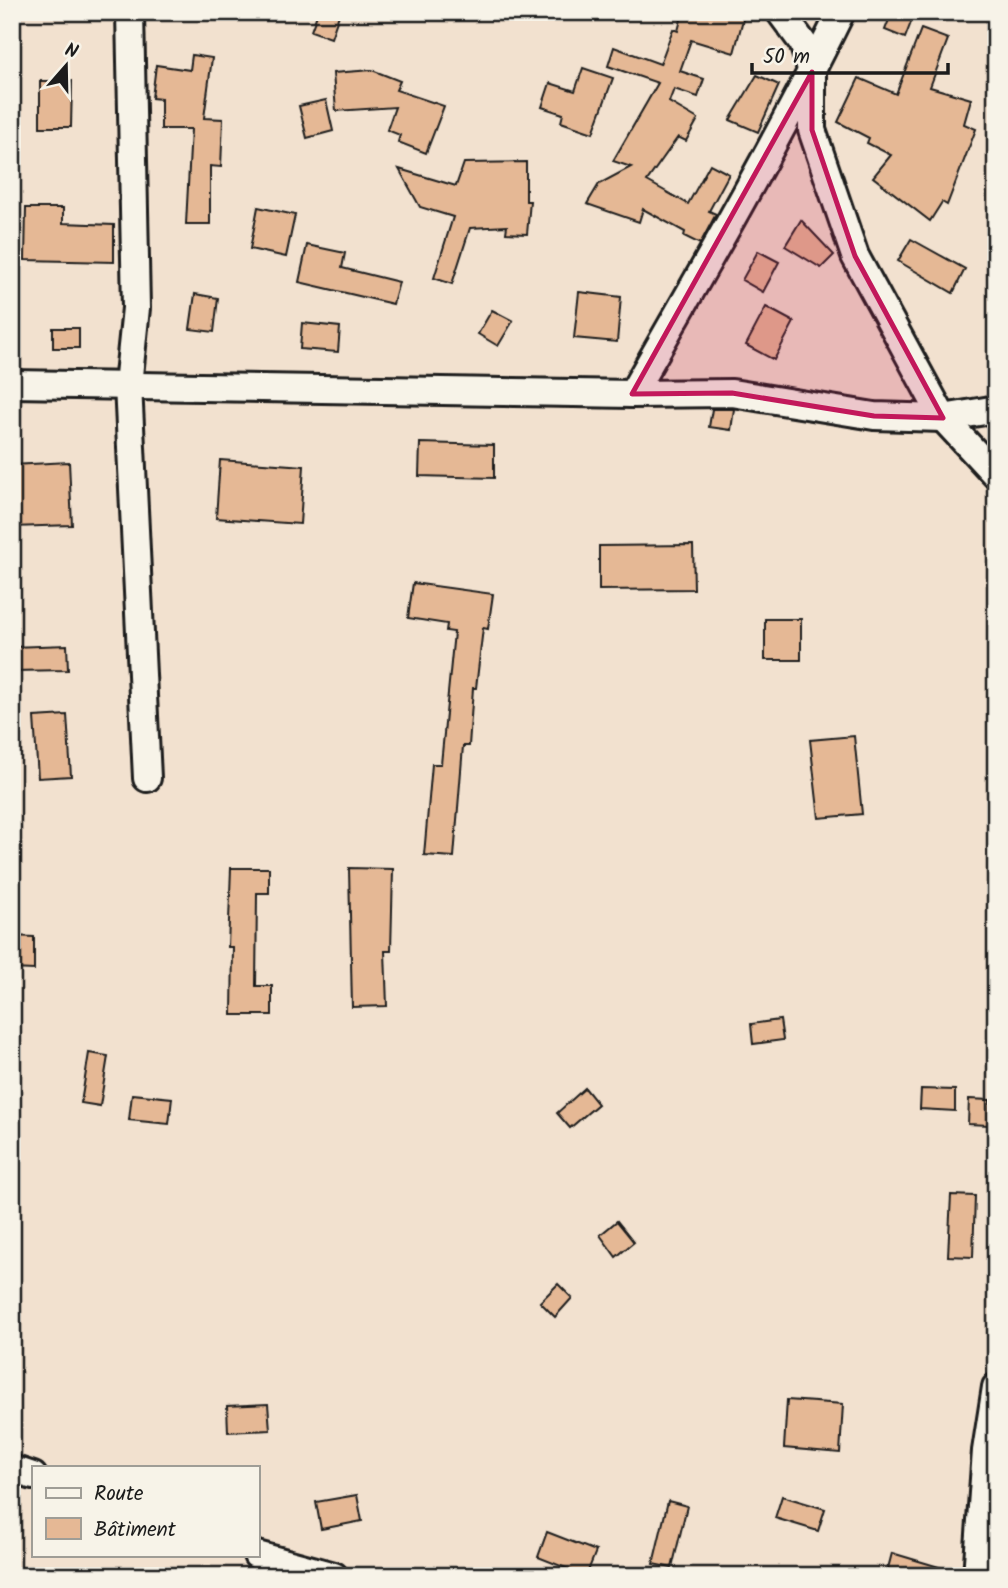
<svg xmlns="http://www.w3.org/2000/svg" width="1008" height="1588" font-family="Kalam,sans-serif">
<rect width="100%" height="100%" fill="#f2e1cf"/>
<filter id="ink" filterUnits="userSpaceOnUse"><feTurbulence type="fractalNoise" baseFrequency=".0143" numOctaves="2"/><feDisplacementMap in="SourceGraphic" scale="14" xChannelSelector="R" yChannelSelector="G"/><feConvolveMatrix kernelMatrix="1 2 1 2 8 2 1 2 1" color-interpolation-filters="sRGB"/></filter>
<g filter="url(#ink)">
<!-- building -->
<g fill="#e5b895" stroke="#1c1c1c" stroke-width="2">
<polygon points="318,12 340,12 331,38 311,31"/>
<polygon points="683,12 745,12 734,53 691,40 680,71 704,79 698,97 674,89 669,102 698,119 686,141 678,137 647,181 688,204 710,164 729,174 709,211 716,214 700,244 684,236 685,232 643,209 639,222 587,204 599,184 631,167 613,161 658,83 608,66 614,47 660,64 673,29 678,31"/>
<polygon points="892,12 915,12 905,38 885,30"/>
<polygon points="921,29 948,39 930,87 971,99 964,124 976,129 947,205 942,202 930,221 873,177 891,155 867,143 869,138 838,122 859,78 896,94"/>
<polygon points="192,55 212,58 204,118 223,119 221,167 210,166 210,224 186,224 191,129 161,129 161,99 152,98 156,65 190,70"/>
<polygon points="583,68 613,78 593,133 561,122 563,114 542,107 550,83 575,91"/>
<polygon points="372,70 400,81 396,90 444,106 426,153 398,142 400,135 387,130 395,107 336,111 333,73"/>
<polygon points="757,75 779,85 758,132 730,120"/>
<polygon points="40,81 72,81 71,127 40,127"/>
<polygon points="326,100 333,131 307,138 299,106"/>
<polygon points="526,162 526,201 530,201 527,234 506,233 507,226 470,228 452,284 434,278 453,217 420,207 399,169 456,186 464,163"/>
<polygon points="258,207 295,215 286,257 250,249"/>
<polygon points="26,208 63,208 63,223 114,225 114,262 25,260"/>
<polygon points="801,220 834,255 821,268 785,246"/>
<polygon points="911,239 965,269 953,293 898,261"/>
<polygon points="307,245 345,253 342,268 399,282 393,304 299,282"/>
<polygon points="758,251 779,262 763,292 742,280"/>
<polygon points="579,292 621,297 617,342 574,338"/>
<polygon points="195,294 218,298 214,332 190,329"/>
<polygon points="766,307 794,322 774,360 746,345"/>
<polygon points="492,310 513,321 498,346 478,334"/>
<polygon points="302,323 340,327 338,352 300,349"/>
<rect x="53" y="328" width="26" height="20"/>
<polygon points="712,409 734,409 731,430 709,427"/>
<polygon points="420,443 494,445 494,478 419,476"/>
<polygon points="220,460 304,466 300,524 216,518"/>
<polygon points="69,462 72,525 12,527 12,465"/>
<polygon points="693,545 694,589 599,590 599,546"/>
<polygon points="413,583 493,594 488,629 483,628 476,688 473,688 469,746 463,746 454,857 424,855 432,764 441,764 454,632 446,631 447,624 408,618"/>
<rect x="765" y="619" width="36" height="41"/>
<polygon points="67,645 68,670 12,671 12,647"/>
<polygon points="67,715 71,776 38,778 34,717"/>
<polygon points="854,736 862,814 819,818 810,740"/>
<polygon points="231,868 269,868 269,893 257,893 256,986 272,986 272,1015 232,1015 233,947 228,947"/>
<polygon points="349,868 393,869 391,951 385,951 387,1006 352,1007"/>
<polygon points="12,936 34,937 34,970 12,969"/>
<polygon points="780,1020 783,1040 753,1044 751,1024"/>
<polygon points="89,1053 108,1056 100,1106 81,1103"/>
<polygon points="585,1088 598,1104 570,1128 557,1113"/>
<polygon points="921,1089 955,1090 955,1111 920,1109"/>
<polygon points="132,1094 172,1098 169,1124 129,1120"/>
<polygon points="969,1099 990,1100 989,1125 968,1124"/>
<polygon points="951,1195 975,1196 973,1257 948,1256"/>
<polygon points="617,1221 634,1242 616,1257 600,1235"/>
<polygon points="558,1284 572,1298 555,1317 540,1302"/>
<polygon points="787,1400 843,1404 840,1453 784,1448"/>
<polygon points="268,1404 270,1430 228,1432 227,1406"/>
<polygon points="357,1495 362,1521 321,1529 316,1502"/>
<polygon points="782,1496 825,1509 818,1531 775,1518"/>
<polygon points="668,1501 687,1506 672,1568 653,1564"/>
<polygon points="547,1532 596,1551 586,1576 538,1557"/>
<polygon points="892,1553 949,1570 948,1576 886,1576"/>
</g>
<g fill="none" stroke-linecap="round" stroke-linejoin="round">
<!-- minor casing -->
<g stroke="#1c1c1c" stroke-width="32">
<g id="minor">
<polyline points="130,12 136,308 128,385 147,778"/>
<polyline points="780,12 803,43 812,72 812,130 855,256 943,418 996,475"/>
<polyline points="12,384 632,394 732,393 874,416 943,418 991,410 996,411"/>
<path d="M632,394C704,268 777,143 841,12"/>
<polyline points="12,1469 33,1476"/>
<polyline points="257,1555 334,1576"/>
<polyline points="977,1576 986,1451 996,1387"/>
</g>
</g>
<!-- minor -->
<use href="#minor" stroke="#f7f3e8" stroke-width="26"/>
</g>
</g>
<!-- marked area -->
<path fill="#c2185b" fill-opacity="0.2" stroke="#c2185b" stroke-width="5" stroke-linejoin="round" d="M812,72V130L855,256L943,418L874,416L732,393L632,394Z"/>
<!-- margin -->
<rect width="1008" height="1588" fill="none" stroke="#f7f3e8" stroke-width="42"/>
<rect x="21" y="21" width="966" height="1546" fill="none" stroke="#1c1c1c" stroke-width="2.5" filter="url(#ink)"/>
<!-- legend -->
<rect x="32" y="1466" width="228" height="91" fill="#f7f3e8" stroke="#9f9d96" stroke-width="2"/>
<rect x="46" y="1488" width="35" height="10" fill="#f7f3e8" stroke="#9f9d96" stroke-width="2"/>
<text x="94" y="1500" font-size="21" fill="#1c1c1c">Route</text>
<rect x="46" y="1518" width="35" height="21" fill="#e5b895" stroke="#9f9d96" stroke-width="2"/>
<text x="94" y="1536" font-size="21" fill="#1c1c1c">Bâtiment</text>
<!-- north arrow -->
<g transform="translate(66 66) rotate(20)" stroke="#f7f3e8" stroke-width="5" paint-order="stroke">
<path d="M0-5L12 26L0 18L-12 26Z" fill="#1c1c1c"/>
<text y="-10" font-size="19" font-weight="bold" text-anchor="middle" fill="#1c1c1c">N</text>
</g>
<!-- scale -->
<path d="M752 63v10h196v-10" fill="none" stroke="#1c1c1c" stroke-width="3.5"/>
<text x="763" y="63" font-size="21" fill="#1c1c1c" stroke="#f7f3e8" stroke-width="5" paint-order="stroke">50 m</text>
</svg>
